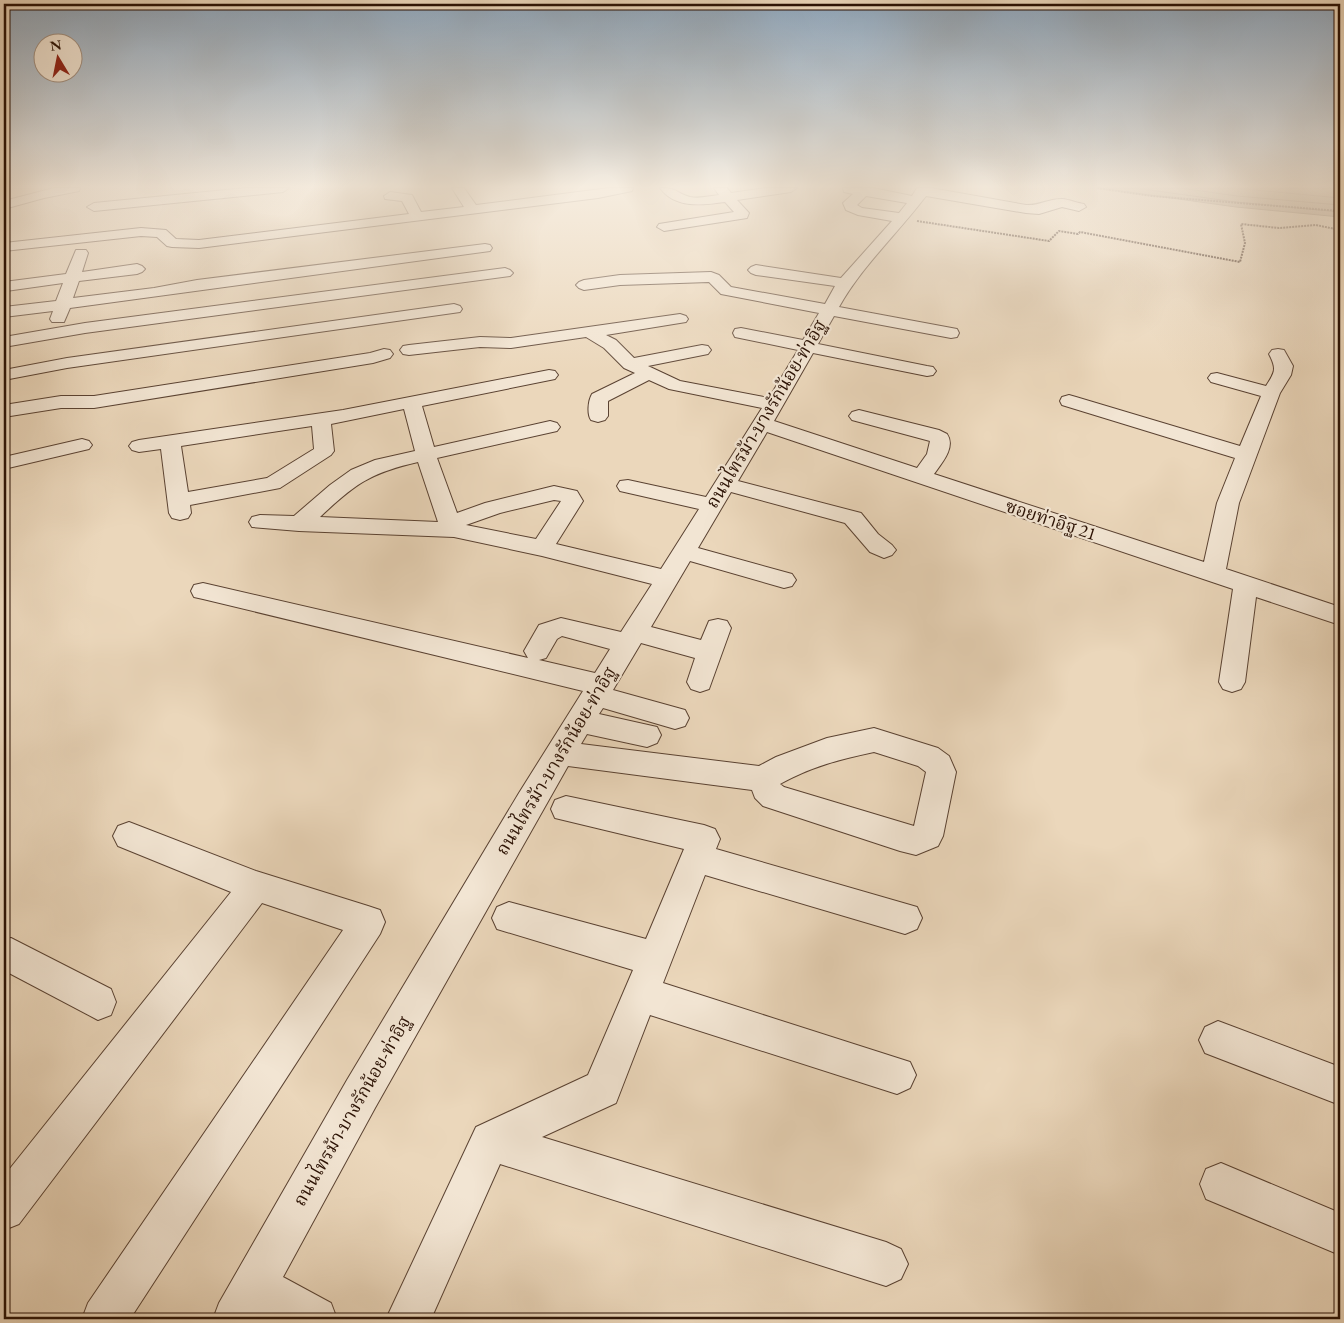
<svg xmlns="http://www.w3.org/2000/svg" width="1344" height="1323" font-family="'EB Garamond','Noto Serif Thai',serif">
<rect width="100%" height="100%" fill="#ebd7bb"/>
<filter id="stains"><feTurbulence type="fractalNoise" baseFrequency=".004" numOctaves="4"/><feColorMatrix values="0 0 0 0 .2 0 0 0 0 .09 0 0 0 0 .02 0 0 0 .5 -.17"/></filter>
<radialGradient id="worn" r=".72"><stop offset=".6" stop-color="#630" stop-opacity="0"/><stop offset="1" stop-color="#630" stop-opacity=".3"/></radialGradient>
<!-- water -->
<polygon fill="#a9947d" stroke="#76604d" points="1099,188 1340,188 1340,217 1236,207"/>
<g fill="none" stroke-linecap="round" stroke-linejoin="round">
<!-- shore -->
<g stroke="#6a5240" stroke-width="1">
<polyline points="1135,188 1236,202 1340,212"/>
<polyline points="1180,188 1237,196 1340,205"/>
<polyline points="1234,188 1340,198"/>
</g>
<!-- minor casing -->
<g stroke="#5a4232" stroke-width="2">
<g id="minor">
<polygon points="54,188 80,188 79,191 44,198 4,209 4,201"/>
<polygon points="246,188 289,188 283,192 94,211 87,207 94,203"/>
<polygon points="452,188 464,188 476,205 609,188 633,188 632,191 598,198 199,248 172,247 167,246 157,237 141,236 4,251 4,243 141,228 166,230 176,239 199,240 409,214 402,201 385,199 384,196 390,192 412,195 421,212 464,207"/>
<path d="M660,188C678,188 676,193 690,197C700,199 710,196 719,195L714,188H727L731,193L766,188H797L791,192L737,200L749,213L747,218L664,231L657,227L659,224L734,212L725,202C703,205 675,209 660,188Z"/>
<path d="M843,188H873L912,196L917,188H931L1026,205C1039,206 1050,198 1063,199C1070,200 1077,203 1084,204L1086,207L1079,211L1062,207L1039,214L1026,213L926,196C898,233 862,266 839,307L957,329L959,333L957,337L951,338L834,316L818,344L927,366L933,367L936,371L933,375L927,376L813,353L774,421L917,468L927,454L930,441L852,420L849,416L852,412L859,410L939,430L947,434C956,447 942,463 934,474L1204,562L1217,503L1235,458L1062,405L1060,401L1062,397L1069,395L1076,397L1240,446L1261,396L1211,382L1208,378L1211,374L1217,373L1266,386C1275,372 1277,369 1269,354L1272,350L1278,349L1284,350L1293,366L1291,375L1280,393L1239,503L1226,569L1340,607V625L1256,597L1245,682L1241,689L1232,692L1223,689L1219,682L1233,589L767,432L738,481L861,513L878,534L892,545L896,550L892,555L884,558L870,552L845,523L731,492L698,548L792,574L796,580L792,586L784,588L690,561L651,627L701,640L709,621L718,619L727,621L731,628L709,689L700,692L691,689L687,682L695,658L641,643L613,690L685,710L689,718L685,726L675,729L603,708L599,714L657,727L661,735L657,743L647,747L587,734L581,744L759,766L776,757L827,738L874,728L938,748L949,756L956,772L943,836L938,846L916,855L900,851L763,806L755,798L752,790L568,766L375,1108L283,1277L331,1303L337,1319H271L262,1314L259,1319H213L219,1303L347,1080L519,793L583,691L203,599L194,597L191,591L194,585L203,583L528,658L524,651L539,625L561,618L621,632L652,584L542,556L454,537L299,531L252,527L249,522L252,517L260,515L294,516L330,485L351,470L375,460L415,451L404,409L331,424L334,451L331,455L280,488L190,505L191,513L188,518L180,520L172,518L169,513L161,449L139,452L132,450L129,446L132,442L139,440L343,410L549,370L555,371L558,375L555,379L422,406L434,447L550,421L557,423L560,427L557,431L437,458L457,513L485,503L554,486L577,491L583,501L556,544L661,569L699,509L620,491L617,486L620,481L628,480L706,497L762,408L669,389L649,380L608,401V416L605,420L598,422L591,420C587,414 588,401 592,394L635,373L624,368L604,348L586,337L511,348L480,347L409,355L403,354L400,350L403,346L409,345L480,337L511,338L680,314L686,316L688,319L686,322L606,335L616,340L634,358L702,345L708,346L711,350L708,354L648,366L680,381L769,398L798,350L735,337L733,333L735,329L741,328L803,340L819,313L721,294L709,282L620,285L584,290L579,288L576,285L579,282L584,280L620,275L711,272L719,275L731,287L825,304L835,286L756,275L751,273L748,270L751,267L756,265L841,278L892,221L858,215L846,210L843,203L853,194L844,192ZM866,196L907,203L899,213L862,208L857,205ZM312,426L314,449L267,478L188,492L181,446ZM418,462L438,522L320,517C355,484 370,473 418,462ZM554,500L561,501L536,539L466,525L500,513ZM562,636L610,649L595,673L539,660L546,658L557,639ZM874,752L918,766L926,772L914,826L784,787L780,784C810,767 841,759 874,752Z"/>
<polygon points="485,244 490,245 492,248 490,251 70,308 64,322 52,322 50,319 53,311 4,317 4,307 56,301 63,283 6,291 4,290 4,282 66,274 76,250 86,250 88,253 82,272 137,264 142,266 145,269 142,272 137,274 79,281 73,298 154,288 197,280"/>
<polygon points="505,268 510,270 513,273 510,276 85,333 4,347 4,337 85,323"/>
<polygon points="454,304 460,306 462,309 460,312 67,368 4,380 4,370 67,358"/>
<polygon points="384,349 390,350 393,354 390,358 373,363 94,408 61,408 4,417 4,405 61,396 94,396 370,353"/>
<polygon points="82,439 89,441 92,445 89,449 4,469 4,457"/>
<polygon points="566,796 704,825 715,829 720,839 716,849 917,907 922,918 917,929 905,934 705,875 663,983 910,1062 916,1075 910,1088 897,1094 650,1015 616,1103 542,1137 886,1242 901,1249 908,1264 901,1279 886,1286 500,1164 431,1319 386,1319 476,1127 588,1075 633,970 497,929 492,918 497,907 509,902 646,939 684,849 555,818 551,809 555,800"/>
<polygon points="129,822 256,871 368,906 380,910 385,922 380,934 130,1319 82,1319 88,1303 343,930 262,903 19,1224 4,1230 4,1176 231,892 118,846 113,836 118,826"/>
<polygon points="11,938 111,989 116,1002 111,1015 98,1020 9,973 4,973 4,939"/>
<polygon points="1218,1021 1340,1067 1340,1105 1205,1053 1199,1040 1205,1027"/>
<polygon points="1221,1163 1340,1213 1340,1255 1206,1199 1200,1184 1206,1169"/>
</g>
</g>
<!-- path -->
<g stroke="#2a1104" stroke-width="2" stroke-dasharray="2 1" stroke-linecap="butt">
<polyline points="1097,188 1152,196 1340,211"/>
<polyline points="917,221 1049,241 1059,231 1078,234 1080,232 1240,262 1245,243 1241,224 1279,228 1316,225 1340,230"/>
</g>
<!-- minor -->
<use href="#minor" fill="#f2e5d3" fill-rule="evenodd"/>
</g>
<!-- sky -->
<linearGradient id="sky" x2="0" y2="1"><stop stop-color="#8fa7bd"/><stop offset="0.5" stop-color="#f6ede0"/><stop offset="1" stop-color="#f6ede0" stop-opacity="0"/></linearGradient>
<rect width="1344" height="373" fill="url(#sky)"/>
<g text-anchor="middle" stroke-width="4.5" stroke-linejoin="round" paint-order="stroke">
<!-- street labels -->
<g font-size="18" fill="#2a1104" stroke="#f2e5d3">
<text transform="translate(766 414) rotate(-59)" y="6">ถนนไทรม้า-บางรักน้อย-ท่าอิฐ</text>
<text transform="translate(1051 520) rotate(18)" y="6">ซอยท่าอิฐ 21</text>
<text transform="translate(556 761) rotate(-59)" y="6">ถนนไทรม้า-บางรักน้อย-ท่าอิฐ</text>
<text transform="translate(352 1111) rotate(-60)" y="6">ถนนไทรม้า-บางรักน้อย-ท่าอิฐ</text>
</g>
</g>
<!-- margin -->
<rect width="1344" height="1323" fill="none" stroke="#ebd7bb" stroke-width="20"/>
<rect x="5" y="5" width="1334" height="1313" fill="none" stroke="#2a1104" stroke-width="2.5"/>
<rect x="10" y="10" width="1324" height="1303" fill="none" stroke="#2a1104"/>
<!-- north arrow -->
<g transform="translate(58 58) rotate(350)"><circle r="24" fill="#f2e5d3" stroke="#a29080"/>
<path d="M0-4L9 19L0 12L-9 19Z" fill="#8f2418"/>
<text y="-8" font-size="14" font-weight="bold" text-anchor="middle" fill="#2a1104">N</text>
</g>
<rect width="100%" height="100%" filter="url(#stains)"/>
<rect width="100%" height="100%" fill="url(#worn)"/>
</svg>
